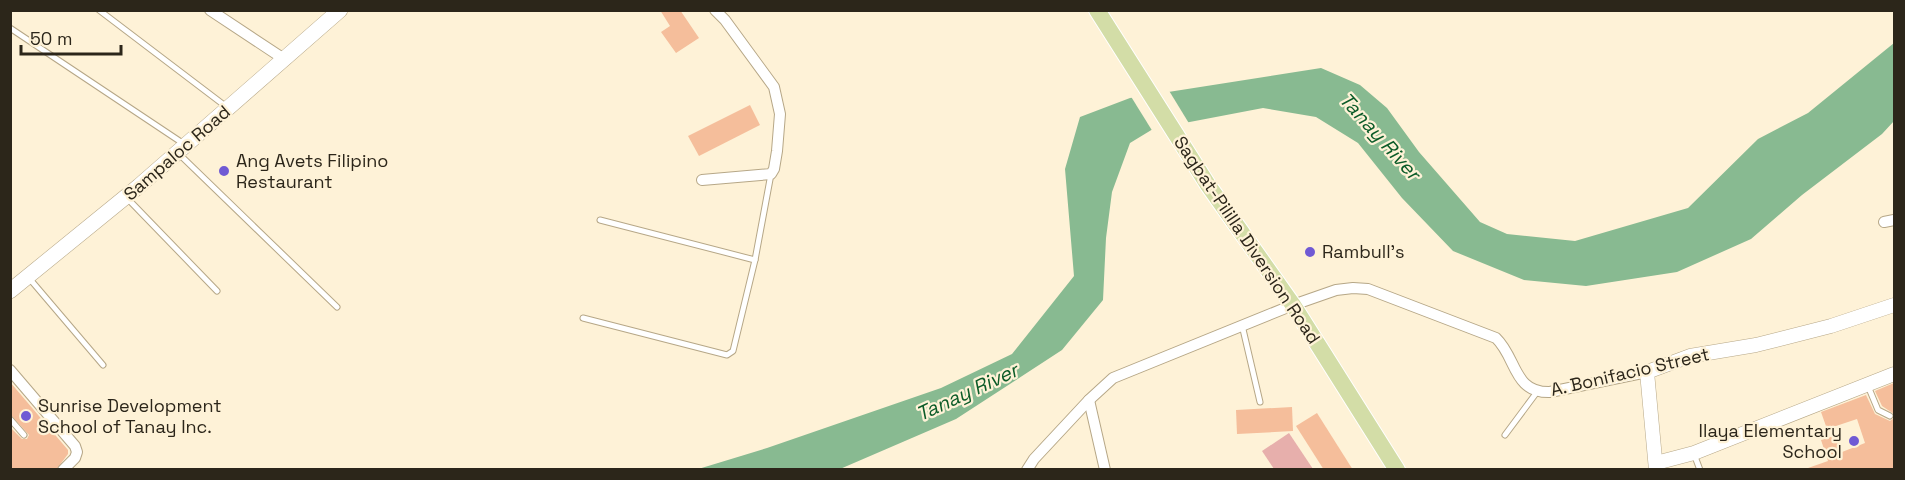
<svg xmlns="http://www.w3.org/2000/svg" width="1905" height="480" font-family="'Space Grotesk',sans-serif">
<rect width="100%" height="100%" fill="#fef2d7"/>
<!-- green -->
<polygon fill="#e7afac" points="1289,433 1313,469 1274,469 1262,451"/>
<!-- water -->
<polygon fill="#88ba91" points="1894,43 1894,121 1882,134 1802,195 1751,239 1677,272 1586,286 1524,280 1453,251 1402,198 1358,143 1316,117 1263,108 1153,129 1130,143 1112,192 1106,238 1103,300 1062,350 956,419 840,469 695,470 767,448 941,388 1012,354 1074,276 1065,169 1080,117 1130,98 1321,68 1360,85 1387,108 1419,152 1480,222 1507,234 1575,241 1688,208 1758,139 1808,113"/>
<!-- pier -->
<polygon fill="#fef2d7" points="1168,89 1190,125 1153,132 1130,95"/>
<!-- building -->
<g fill="#f5be9b">
<polygon points="660,10 680,10 699,38 676,53 661,32 670,26"/>
<polygon points="750,105 760,125 699,156 688,136"/>
<polygon points="10,382 68,450 68,454 56,470 10,470 10,427 22,439 27,439 29,435 10,414"/>
<polygon points="1894,383 1894,414 1882,406 1875,391"/>
<polygon points="1866,395 1875,414 1890,421 1894,418 1894,470 1808,470 1808,468 1828,461 1821,440 1837,435 1842,452 1865,443 1857,419 1827,429 1821,412"/>
<polygon points="1292,407 1293,431 1237,434 1236,410"/>
<polygon points="1317,413 1353,470 1324,470 1296,426"/>
</g>
<g fill="none" stroke-linecap="round" stroke-linejoin="round">
<!-- service casing -->
<g stroke="#b6a787" stroke-width="7">
<g id="service">
<polyline points="99,10 228,108"/>
<polyline points="10,28 184,144"/>
<polyline points="179,154 337,307"/>
<polyline points="126,197 217,291"/>
<polyline points="600,220 755,260"/>
<polyline points="29,278 103,365"/>
<polyline points="583,318 727,355 733,351 755,260 771,174"/>
<polyline points="1242,325 1260,402"/>
<polyline points="1868,386 1878,410 1890,416"/>
<polyline points="10,419 24,435"/>
<polyline points="1505,435 1537,392"/>
<polyline points="1694,454 1700,470"/>
</g>
</g>
<!-- minor casing -->
<g stroke="#b6a787" stroke-width="12">
<g id="minor">
<polyline points="210,10 284,59"/>
<polyline points="702,180 771,174 774,169 777,151 780,114 774,87 725,20 715,10"/>
<polyline points="1884,222 1894,220"/>
<polyline points="10,370 75,446 77,452 75,458 63,470"/>
<polyline points="1089,400 1105,470"/>
<path d="M1027,470L1034,459L1089,400L1113,378L1293,305L1336,290L1353,288L1368,289L1496,338C1517,358 1513,393 1550,392L1647,372"/>
</g>
</g>
<!-- tertiary casing -->
<g stroke="#b6a787" stroke-width="15">
<g id="tertiary">
<polyline points="1656,463 1694,453 1894,374"/>
<polyline points="1656,470 1647,372 1690,356 1756,345 1831,326 1894,305"/>
</g>
</g>
<!-- secondary casing -->
<g stroke="#b6a787" stroke-width="16">
<polyline id="secondary" points="10,291 139,186 340,10"/>
</g>
<!-- primary casing -->
<g stroke="#fff" stroke-width="18">
<polyline id="primary" points="1097,10 1208,185 1293,305 1397,470"/>
</g>
<!-- service -->
<use href="#service" stroke="#fff" stroke-width="5"/>
<!-- minor -->
<use href="#minor" stroke="#fff" stroke-width="10"/>
<!-- tertiary -->
<use href="#tertiary" stroke="#fff" stroke-width="14"/>
<!-- secondary -->
<use href="#secondary" stroke="#fff" stroke-width="15"/>
<!-- primary -->
<use href="#primary" stroke="#d3dda7" stroke-width="16"/>
</g>
<!-- markers -->
<g fill="#705ad4" stroke="#fef2d7" stroke-width="2">
<circle cx="224" cy="171" r="6"/>
<circle cx="1310" cy="252" r="6"/>
<circle cx="26" cy="416" r="6"/>
<circle cx="1854" cy="441" r="6"/>
</g>
<g text-anchor="middle" stroke-width="4.5" stroke-linejoin="round" paint-order="stroke">
<!-- street labels -->
<g font-size="18" fill="#2c261a" stroke="#fef2d7">
<text transform="translate(177 153) rotate(-41)" y="6">Sampaloc Road</text>
<text transform="translate(1247 240) rotate(56)" y="6">Sagbat-Pililla Diversion Road</text>
<text transform="translate(1630 372) rotate(-13)" y="6">A. Bonifacio Street</text>
</g>
<!-- poi labels -->
<g font-size="18" fill="#2c261a" stroke="#fef2d7" text-anchor="start">
<text x="236" y="167">Ang Avets Filipino<tspan x="236" dy="21">Restaurant</tspan></text>
<text x="1322" y="258">Rambull's</text>
<text x="38" y="412">Sunrise Development<tspan x="38" dy="21">School of Tanay Inc.</tspan></text>
<text x="1842" y="437" text-anchor="end">Ilaya Elementary<tspan x="1842" dy="21">School</tspan></text>
</g>
<!-- water labels -->
<g font-size="20" font-style="italic" fill="#0b5b28" stroke="#fef2d7">
<text transform="translate(1380 136) rotate(48)" y="7">Tanay River</text>
<text transform="translate(967 392) rotate(-25)" y="7">Tanay River</text>
</g>
</g>
<!-- border -->
<rect width="1905" height="480" fill="none" stroke="#2c261a" stroke-width="24"/>
<!-- scale -->
<path d="M21 45v9h100v-9" fill="none" stroke="#2c261a" stroke-width="3"/>
<text x="30" y="45" font-size="18" fill="#2c261a" stroke="#fef2d7" stroke-width="4.5" paint-order="stroke">50 m</text>
</svg>
